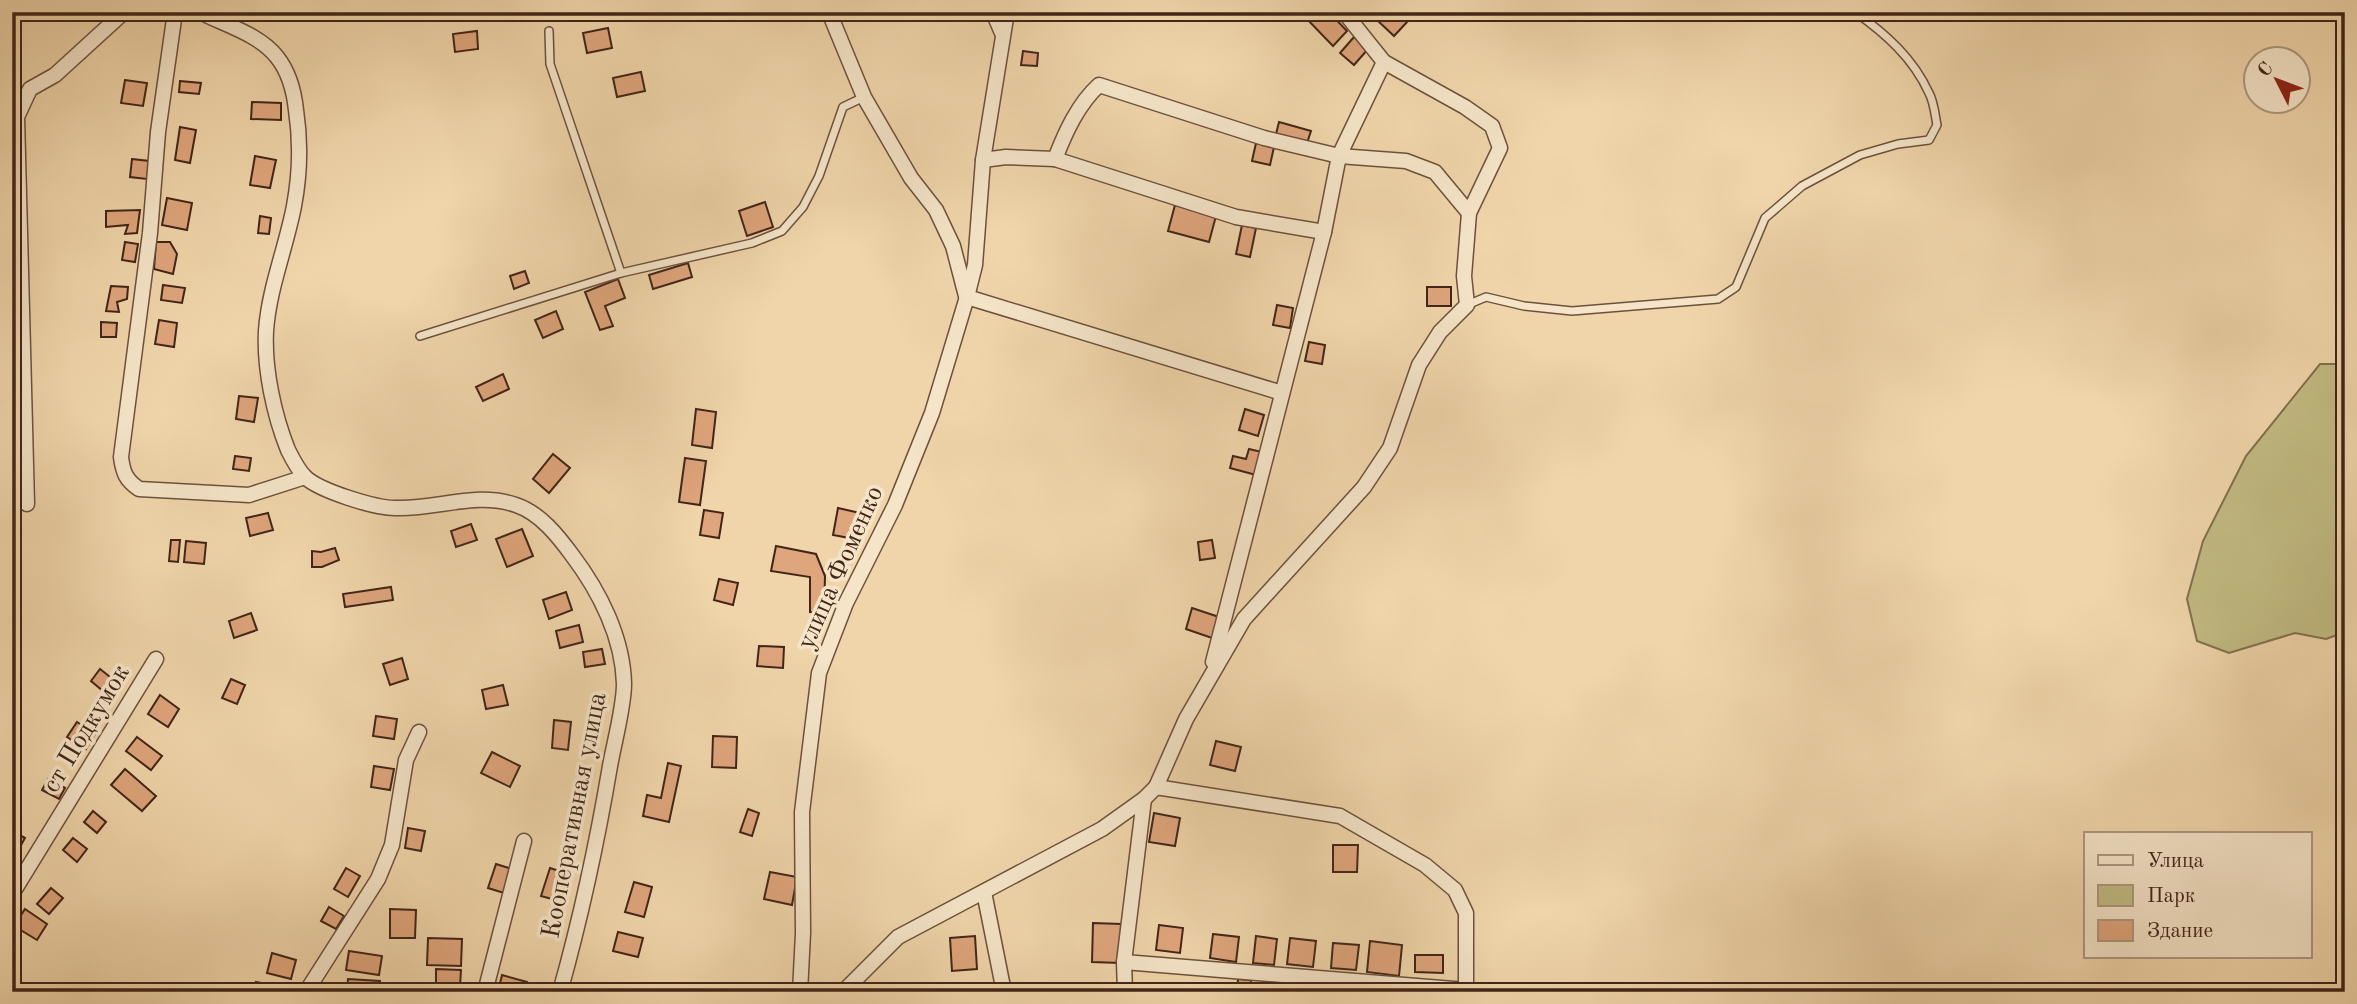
<svg xmlns="http://www.w3.org/2000/svg" width="2357" height="1004" font-family="'Old Standard TT',serif">
<rect width="100%" height="100%" fill="#f0d5aa"/>
<filter id="stains"><feTurbulence type="fractalNoise" baseFrequency=".00286" numOctaves="4"/><feColorMatrix values="0 0 0 0 .2 0 0 0 0 .09 0 0 0 0 .02 0 0 0 .5 -.17"/></filter>
<radialGradient id="worn" r=".72"><stop offset=".6" stop-color="#630" stop-opacity="0"/><stop offset="1" stop-color="#630" stop-opacity=".3"/></radialGradient>
<!-- green -->
<polygon fill="#c2bb83" stroke="#82704e" stroke-width="2" points="2320,364 2345,364 2345,632 2326,639 2295,633 2229,653 2197,641 2187,599 2203,541 2246,456"/>
<!-- building -->
<g fill="#dfa57c" stroke="#412519" stroke-width="2">
<polygon points="1306,12 1329,12 1347,31 1333,46 1303,15"/>
<polygon points="1387,12 1399,12 1408,21 1394,36 1378,21"/>
<polygon points="608,28 612,48 587,53 583,33"/>
<polygon points="477,31 478,49 455,52 453,34"/>
<polygon points="1354,37 1368,49 1354,65 1340,53"/>
<polygon points="1023,51 1038,53 1037,66 1021,65"/>
<polygon points="641,72 645,91 617,97 613,78"/>
<polygon points="125,80 147,83 143,106 121,103"/>
<polygon points="180,81 201,83 199,94 179,92"/>
<polygon points="252,102 281,103 281,120 251,119"/>
<polygon points="1279,122 1311,131 1307,143 1276,134"/>
<polygon points="180,127 196,130 190,163 175,160"/>
<polygon points="1256,143 1274,147 1270,165 1252,161"/>
<polygon points="255,156 276,160 270,188 250,185"/>
<polygon points="132,159 149,161 147,179 130,177"/>
<polygon points="167,198 192,203 187,230 162,225"/>
<polygon points="765,202 773,227 747,236 739,211"/>
<polygon points="1175,205 1216,216 1209,242 1168,231"/>
<polygon points="140,210 137,233 125,234 128,225 106,227 106,211"/>
<polygon points="260,216 271,218 269,234 258,233"/>
<polygon points="1242,225 1256,228 1250,257 1236,254"/>
<polygon points="125,242 138,244 135,262 122,260"/>
<polygon points="156,242 170,242 177,254 173,274 154,269"/>
<polygon points="688,263 692,277 653,289 649,275"/>
<polygon points="525,271 529,283 514,289 510,276"/>
<polygon points="618,279 625,298 605,306 613,326 600,330 585,292"/>
<polygon points="163,285 185,288 182,303 161,300"/>
<polygon points="111,286 128,287 127,299 117,302 119,312 106,311"/>
<rect x="1427" y="287" width="24" height="19"/>
<polygon points="1277,305 1293,308 1290,328 1273,325"/>
<polygon points="556,311 563,329 543,338 535,320"/>
<polygon points="159,320 177,323 174,347 155,344"/>
<polygon points="101,322 117,323 116,337 101,337"/>
<polygon points="1309,342 1325,345 1322,364 1305,361"/>
<polygon points="503,374 509,389 483,401 476,387"/>
<polygon points="239,396 258,398 254,422 236,419"/>
<polygon points="696,409 716,412 712,448 692,445"/>
<polygon points="1245,409 1264,415 1258,436 1239,430"/>
<polygon points="1249,449 1262,452 1256,475 1230,468 1233,456 1246,459"/>
<polygon points="553,454 570,468 549,493 533,479"/>
<polygon points="235,456 251,458 249,471 233,469"/>
<polygon points="685,458 706,461 700,505 679,502"/>
<polygon points="838,508 860,513 855,539 833,535"/>
<polygon points="704,510 723,513 719,538 700,535"/>
<polygon points="268,513 273,530 250,536 246,518"/>
<polygon points="471,524 477,540 456,547 451,531"/>
<polygon points="522,529 533,556 507,567 496,539"/>
<polygon points="171,540 180,540 178,562 169,561"/>
<polygon points="1212,540 1215,558 1200,560 1198,542"/>
<polygon points="186,541 206,543 204,564 184,562"/>
<polygon points="776,546 816,554 825,576 824,613 810,612 810,577 771,571"/>
<polygon points="335,548 339,560 322,567 312,567 312,551 321,552"/>
<polygon points="719,579 738,583 733,605 714,600"/>
<polygon points="391,587 393,600 345,607 343,594"/>
<polygon points="566,592 572,610 549,619 543,600"/>
<polygon points="1192,608 1219,617 1212,638 1186,629"/>
<polygon points="251,613 257,630 234,638 229,621"/>
<polygon points="579,625 583,642 560,648 556,631"/>
<polygon points="759,646 784,647 783,668 757,666"/>
<polygon points="602,649 605,664 585,667 583,652"/>
<polygon points="402,658 408,679 390,685 383,664"/>
<polygon points="100,669 119,684 109,696 91,681"/>
<polygon points="231,679 245,685 237,704 222,698"/>
<polygon points="503,685 508,705 486,709 482,690"/>
<polygon points="160,695 179,709 168,727 148,714"/>
<polygon points="591,697 604,698 603,715 590,714"/>
<polygon points="376,716 397,719 394,739 373,736"/>
<polygon points="554,720 571,722 568,750 552,748"/>
<polygon points="77,722 95,734 86,749 67,737"/>
<polygon points="713,736 737,737 736,768 712,767"/>
<polygon points="137,737 162,756 151,770 126,751"/>
<polygon points="1216,741 1241,747 1235,771 1210,765"/>
<polygon points="492,752 520,766 510,787 481,773"/>
<polygon points="668,763 681,766 669,822 643,816 647,795 661,798"/>
<polygon points="374,766 394,769 390,790 371,787"/>
<polygon points="125,769 156,796 142,811 111,785"/>
<polygon points="48,779 65,788 59,799 42,790"/>
<polygon points="748,809 759,813 752,836 740,832"/>
<polygon points="93,811 106,822 97,833 84,822"/>
<polygon points="1154,813 1180,818 1175,846 1149,842"/>
<polygon points="408,828 425,831 421,851 405,848"/>
<polygon points="12,831 25,838 14,858 12,858"/>
<polygon points="73,838 87,849 77,862 63,850"/>
<polygon points="1333,845 1358,845 1357,872 1333,872"/>
<polygon points="496,864 512,869 504,893 488,888"/>
<polygon points="346,868 360,876 348,897 334,889"/>
<polygon points="550,868 571,875 563,902 541,896"/>
<polygon points="770,872 797,877 792,905 764,899"/>
<polygon points="634,882 652,887 644,917 625,912"/>
<polygon points="51,888 63,898 49,914 37,904"/>
<polygon points="329,907 344,916 336,929 321,921"/>
<polygon points="25,909 47,924 37,940 14,926"/>
<polygon points="390,909 416,910 415,938 390,938"/>
<polygon points="1093,923 1121,924 1120,963 1092,962"/>
<polygon points="1159,925 1183,928 1180,953 1156,950"/>
<polygon points="618,932 643,938 638,957 613,951"/>
<polygon points="1213,934 1239,937 1236,962 1210,958"/>
<polygon points="975,936 977,969 952,971 950,938"/>
<polygon points="1256,936 1277,939 1274,965 1253,963"/>
<polygon points="428,938 462,939 461,966 427,965"/>
<polygon points="1290,938 1316,941 1313,967 1287,964"/>
<polygon points="1370,941 1402,945 1399,976 1367,972"/>
<polygon points="1333,943 1359,945 1356,970 1331,968"/>
<polygon points="349,951 382,956 379,975 346,970"/>
<polygon points="272,953 296,960 291,979 267,973"/>
<polygon points="1415,955 1443,955 1443,973 1415,972"/>
<polygon points="436,969 461,970 460,986 436,985"/>
<polygon points="502,975 527,982 524,992 498,992"/>
<polygon points="348,979 380,981 379,992 347,992"/>
<polygon points="1238,979 1251,980 1250,992 1237,992"/>
<polygon points="256,982 272,985 271,992 254,992"/>
<polygon points="597,984 617,991 617,992 595,992"/>
<polygon points="1175,987 1194,989 1194,992 1174,992"/>
</g>
<g fill="none" stroke-linecap="round" stroke-linejoin="round">
<!-- service casing -->
<g stroke="#6d513d" stroke-width="10">
<g id="service">
<polyline points="549,31 550,64 621,273"/>
<path d="M1467,305L1486,297L1524,306L1572,311L1718,299L1736,287L1765,218L1802,186L1860,155L1898,144L1929,140L1937,125C1935,115 1934,102 1929,93C1913,58 1886,34 1855,12"/>
<polyline points="420,336 621,273 752,243 782,231 803,207 819,176 843,107 864,97"/>
</g>
</g>
<!-- minor casing -->
<g stroke="#6d513d" stroke-width="17">
<g id="minor">
<path d="M175,12L158,132L150,233L121,457C123,473 126,480 139,489L249,495L305,477"/>
<path d="M200,12C225,25 259,34 277,57C289,72 294,91 296,110C301,143 300,174 294,206C286,248 269,288 266,331C264,369 274,415 288,450C292,458 299,471 305,477C320,491 375,508 395,508C436,510 476,491 516,505C540,513 558,536 572,555C600,592 623,638 624,684C624,707 614,743 610,766C597,843 581,917 560,992"/>
<polyline points="829,12 864,97 911,178 936,210 953,246 966,296"/>
<polyline points="993,12 1002,33"/>
<path d="M1055,159C1065,133 1078,104 1099,85L1264,138L1339,156L1406,161L1435,172L1469,213"/>
<polyline points="983,160 1006,157 1055,159 1236,217 1324,232"/>
<polyline points="967,297 1282,393"/>
<polyline points="27,504 17,117 30,89 55,75 124,12"/>
<polyline points="1213,662 1324,232 1339,156 1384,62"/>
<polyline points="1156,787 1186,719 1244,619 1364,487 1390,448 1419,365 1440,332 1467,305 1464,276 1469,213 1500,148 1492,126 1465,107 1384,62 1344,12"/>
<polyline points="984,892 1004,992"/>
<polyline points="12,894 156,659"/>
<polyline points="1124,962 1466,990"/>
<polyline points="306,992 378,879 392,845 406,760 419,732"/>
<polyline points="485,992 524,841"/>
<polyline points="800,992 803,933 802,812 819,673 846,603 895,505 932,413 967,297 975,265 983,160 1007,12"/>
<polyline points="843,992 898,937 1102,829 1144,799 1156,787 1340,816 1425,865 1455,890 1466,913 1466,992"/>
<polyline points="1125,992 1124,962 1144,799"/>
</g>
</g>
<!-- service -->
<use href="#service" stroke="#f5e4c8" stroke-width="7"/>
<!-- minor -->
<use href="#minor" stroke="#f5e4c8" stroke-width="14"/>
</g>
<g text-anchor="middle" stroke-width="7" stroke-linejoin="round" paint-order="stroke">
<!-- street labels -->
<g font-size="26" fill="#412519" stroke="#f5e4c8">
<text transform="translate(839 567) rotate(-66)" y="9">улица Фоменко</text>
<text transform="translate(85 728) rotate(-59)" y="9">ст Подкумок</text>
<text transform="translate(573 815) rotate(-79)" y="9">Кооперативная улица</text>
</g>
</g>
<!-- margin -->
<rect width="2357" height="1004" fill="none" stroke="#f0d5aa" stroke-width="42"/>
<rect x="14" y="14" width="2329" height="976" fill="none" stroke="#412519" stroke-width="3.5"/>
<rect x="21" y="21" width="2315" height="962" fill="none" stroke="#412519" stroke-width="2"/>
<!-- legend -->
<rect x="2084" y="832" width="228" height="126" fill="#f5e4c8" stroke="#ad9882" stroke-width="2"/>
<rect x="2098" y="855" width="35" height="10" fill="#f5e4c8" stroke="#ad9882" stroke-width="2"/>
<text x="2147" y="867" font-size="21" fill="#412519">Улица</text>
<rect x="2098" y="885" width="35" height="21" fill="#c2bb83" stroke="#ad9882" stroke-width="2"/>
<text x="2147" y="902" font-size="21" fill="#412519">Парк</text>
<rect x="2098" y="920" width="35" height="21" fill="#dfa57c" stroke="#ad9882" stroke-width="2"/>
<text x="2147" y="937" font-size="21" fill="#412519">Здание</text>
<!-- north arrow -->
<g transform="translate(2277 80) rotate(312)"><circle r="33" fill="#f5e4c8" stroke="#ad9882" stroke-width="2"/>
<path d="M0-5L12 26L0 18L-12 26Z" fill="#8f2418"/>
<text y="-10" font-size="19" font-weight="bold" text-anchor="middle" fill="#412519">С</text>
</g>
<rect width="100%" height="100%" filter="url(#stains)"/>
<rect width="100%" height="100%" fill="url(#worn)"/>
</svg>
